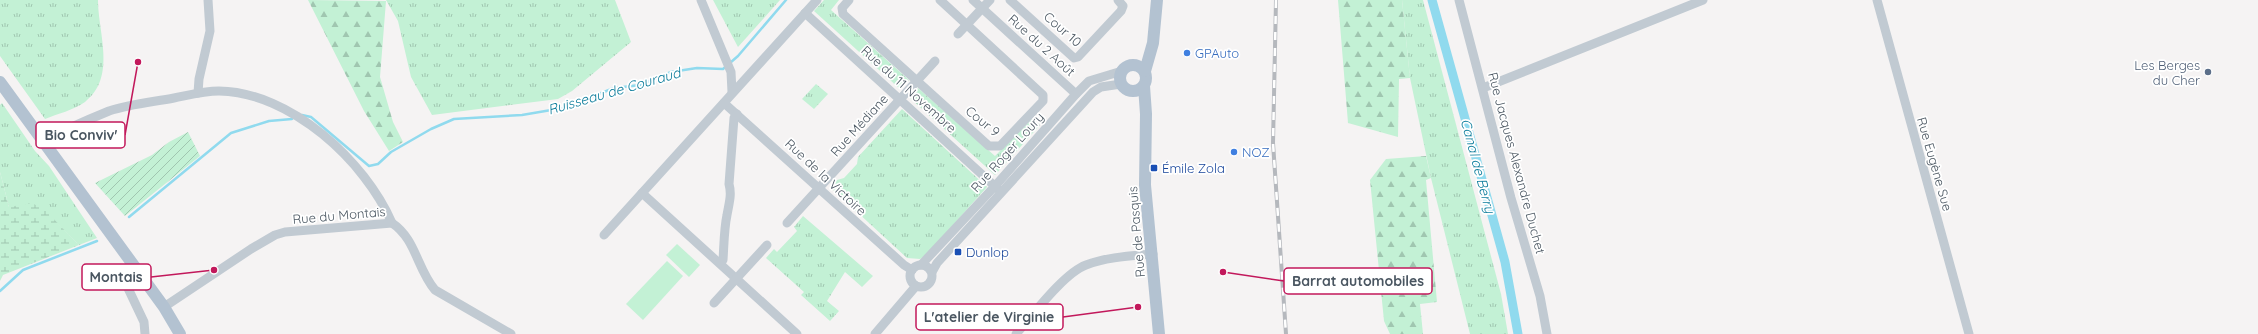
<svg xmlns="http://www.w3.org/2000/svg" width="2258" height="334" font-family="Quicksand,sans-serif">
<defs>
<pattern id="grass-tufts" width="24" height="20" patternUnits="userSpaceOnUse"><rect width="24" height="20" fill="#c3f1d5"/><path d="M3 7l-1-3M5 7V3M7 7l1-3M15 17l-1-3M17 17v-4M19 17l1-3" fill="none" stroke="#a0c6b0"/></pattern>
<pattern id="forest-firs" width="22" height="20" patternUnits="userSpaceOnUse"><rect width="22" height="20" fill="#c3f1d5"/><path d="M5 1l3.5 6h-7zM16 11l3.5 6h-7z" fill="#a0c6b0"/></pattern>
<pattern id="wetland-marsh" width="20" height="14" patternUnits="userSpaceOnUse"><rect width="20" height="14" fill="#c3f1d5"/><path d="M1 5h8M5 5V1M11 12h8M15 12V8" fill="none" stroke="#a0c6b0"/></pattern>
<pattern id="garden-furrows" width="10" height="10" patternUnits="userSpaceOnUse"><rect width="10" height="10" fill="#c3f1d5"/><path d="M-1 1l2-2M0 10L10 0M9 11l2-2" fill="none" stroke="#a0c6b0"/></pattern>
</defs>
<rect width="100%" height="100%" fill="#f5f3f3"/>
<!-- grass -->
<g fill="url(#grass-tufts)">
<path d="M0,0H98C98,33 117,77 85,102C74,110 57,114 45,119L0,56Z"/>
<polygon points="386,0 615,0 631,42 572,91 558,99 432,115 411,77 398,21"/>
<polygon points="713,0 780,0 738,47"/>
<polygon points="824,0 839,0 831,10 909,80 900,89 814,11"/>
<polygon points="1402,0 1423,0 1501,294 1508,334 1470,334 1431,178 1410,78"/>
<polygon points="816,84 828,94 814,109 802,99"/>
<polygon points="918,88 995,156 1032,119 1040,125 995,175 910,98"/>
<polygon points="2,103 35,151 49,166 97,238 79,245 45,211 9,207 0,172 0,105"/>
<polygon points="902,109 987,187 927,254 920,259 907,258 830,187 837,180 844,178 857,164 858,157"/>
<polygon points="803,216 873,276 862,287 845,272 827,301 839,311 830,321 801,295 804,292 766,258 774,249 777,252 797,231 794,227"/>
</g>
<!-- forest -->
<g fill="url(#forest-firs)">
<polygon points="308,0 386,1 380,77 393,122 403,142 389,151 364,111"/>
<polygon points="1338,0 1402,0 1410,78 1399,79 1398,137 1348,123"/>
<polygon points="1426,156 1431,178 1426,180 1437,302 1420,304 1423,334 1390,334 1384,321 1370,180 1386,159"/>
</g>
<!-- wetland -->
<polygon fill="url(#wetland-marsh)" points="0,172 9,207 32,203 45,210 79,245 3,275 0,281"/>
<!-- garden -->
<polygon fill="url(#garden-furrows)" points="188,132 200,156 125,216 95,183 152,155 169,142"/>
<!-- pitch -->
<g fill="#c3f1d5">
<polygon points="677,244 700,265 689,277 666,255"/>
<polygon points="667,261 683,276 643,320 626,304"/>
</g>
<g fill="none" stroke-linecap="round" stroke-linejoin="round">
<!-- stream -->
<g stroke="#90daee" stroke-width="2.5">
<polyline points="302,115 311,117 369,166 378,164 391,152 431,129 454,119 522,115 563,108 614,88 640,85 671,72 697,68 723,69 738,56 786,0"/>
<polyline points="129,217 231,133 269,121 292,119"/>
<polyline points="0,291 23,270 97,241"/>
</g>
<!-- canal -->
<polyline stroke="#90daee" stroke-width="9" points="1432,0 1505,262 1518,334"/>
<!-- minor -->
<g stroke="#c1cad2" stroke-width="9">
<polyline points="701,0 731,72 732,92"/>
<polyline points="849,0 842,8 843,14 989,146 1000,146 1043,101 1043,95 940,0"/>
<polyline points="973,0 1076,94"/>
<polyline points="1010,0 1074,58 1078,57 1121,11 1123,6 1118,0"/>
<polyline points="1459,0 1511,198 1540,296 1547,334"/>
<polyline points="1877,0 1969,334"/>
<polyline points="805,13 999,190"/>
<polyline points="958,34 990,0"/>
<polyline points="1483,88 1703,0"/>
<polyline points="198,93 199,79 210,31 208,0"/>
<polyline points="724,103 904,265 912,270"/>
<path d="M43,141C64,130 87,120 109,111C130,104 153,102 174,98C189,95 204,91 219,91C291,92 365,161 392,223"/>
<polyline points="642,193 797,334"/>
<polyline points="787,223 935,61"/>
<polyline points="604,235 817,0"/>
<path d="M720,263L723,260C724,245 724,229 727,215C729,203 732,195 729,184L734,118L737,114"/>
<circle cx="921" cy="276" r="11"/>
<polyline points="921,265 996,185 1076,94 1089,81 1122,71"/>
<polyline points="135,269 127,278 126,284 144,322 145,334"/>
<polyline points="932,272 937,263 1093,92 1101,87 1121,84"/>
<polyline points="714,303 767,245"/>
<path d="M164,307L251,249L275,235L285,232L392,223C416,239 417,269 435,290L511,334"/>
<polyline points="875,334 916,286"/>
<path d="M1016,334C1032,316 1064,273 1086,265C1107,257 1131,256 1153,254"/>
</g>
<!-- major -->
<g stroke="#b3c2d1" stroke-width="12">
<circle cx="1133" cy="78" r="13"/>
<polyline points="1145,71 1153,43 1157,0"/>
<polyline points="0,82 164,307 180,334"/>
<polyline points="1144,86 1146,114 1145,185 1159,334"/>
</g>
<!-- rail casing -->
<g stroke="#b5b8bd" stroke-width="4">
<polyline id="rail" points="1276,0 1273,143 1286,334"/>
</g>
<!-- rail -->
<use href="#rail" stroke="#fff" stroke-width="2.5" stroke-dasharray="8" stroke-linecap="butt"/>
</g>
<!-- markers -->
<g fill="#3f7fe0" stroke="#fff" stroke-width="1.5">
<circle cx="1187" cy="53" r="4"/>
<circle cx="1234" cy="152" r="4"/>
</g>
<circle fill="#5c6f8a" stroke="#fff" stroke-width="1.5" cx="2208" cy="72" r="4"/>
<g fill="#1a4fb4" stroke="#fff" stroke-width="1.5">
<rect x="1150" y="164" width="8" height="8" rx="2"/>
<rect x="954" y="248" width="8" height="8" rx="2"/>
</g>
<g text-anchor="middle" stroke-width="3.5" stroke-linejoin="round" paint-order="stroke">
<!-- street labels -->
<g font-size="13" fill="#4a5661" stroke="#fff">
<text transform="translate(1063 29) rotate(41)" y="5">Cour 10</text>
<text transform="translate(1042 45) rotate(42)" y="5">Rue du 2 Août</text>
<text transform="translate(909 89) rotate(42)" y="5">Rue du 11 Novembre</text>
<text transform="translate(983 121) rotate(39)" y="5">Cour 9</text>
<text transform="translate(859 125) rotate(-48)" y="5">Rue Médiane</text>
<text transform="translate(1007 152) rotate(-48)" y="5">Rue Roger Loury</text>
<text transform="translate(1517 163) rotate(75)" y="5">Rue Jacques Alexandre Duchet</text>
<text transform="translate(1935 164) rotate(74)" y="5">Rue Eugène Sue</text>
<text transform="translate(826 177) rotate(43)" y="5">Rue de la Victoire</text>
<text transform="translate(339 215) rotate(-5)" y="5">Rue du Montais</text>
<text transform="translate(1136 232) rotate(-95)" y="5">Rue de Pasquis</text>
</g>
<!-- shop labels -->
<g font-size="13" fill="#366cbe" stroke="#fff" text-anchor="start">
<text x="1195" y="58">GPAuto</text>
<text x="1242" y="157">NOZ</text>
</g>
<!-- service labels -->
<g font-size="13" fill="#4e5e75" stroke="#fff" text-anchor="end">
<text x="2200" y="70">Les Berges<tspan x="2200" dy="15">du Cher</tspan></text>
</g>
<!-- transit labels -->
<g font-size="13" fill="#164399" stroke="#fff" text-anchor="start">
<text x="1162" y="173">Émile Zola</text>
<text x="966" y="257">Dunlop</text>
</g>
<!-- water labels -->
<g font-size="14" font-style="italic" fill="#0c7c9b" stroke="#fff">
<text transform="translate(614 91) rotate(-16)" y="5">Ruisseau de Couraud</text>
<text transform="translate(1478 166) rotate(75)" y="5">Canal de Berry</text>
</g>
</g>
<!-- callouts -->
<path fill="none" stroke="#c2185b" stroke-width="1.5" d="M138 62L125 135M214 270L151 277M1223 272L1284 281M1138 307L1063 317"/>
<g fill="#c2185b" stroke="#fff" stroke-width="1.5">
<circle cx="138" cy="62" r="4"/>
<circle cx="214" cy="270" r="4"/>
<circle cx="1223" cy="272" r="4"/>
<circle cx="1138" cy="307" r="4"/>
</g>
<g fill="#fff" stroke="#c2185b" stroke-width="1.5">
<rect x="36" y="122" width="89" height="26" rx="4"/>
<rect x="82" y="264" width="69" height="26" rx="4"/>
<rect x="1284" y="268" width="148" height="26" rx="4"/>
<rect x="916" y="304" width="147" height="26" rx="4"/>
</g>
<g font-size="14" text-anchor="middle" font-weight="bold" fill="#4a5661">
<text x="81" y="140">Bio Conviv'</text>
<text x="116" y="282">Montais</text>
<text x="1358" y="286">Barrat automobiles</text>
<text x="989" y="322">L'atelier de Virginie</text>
</g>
</svg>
